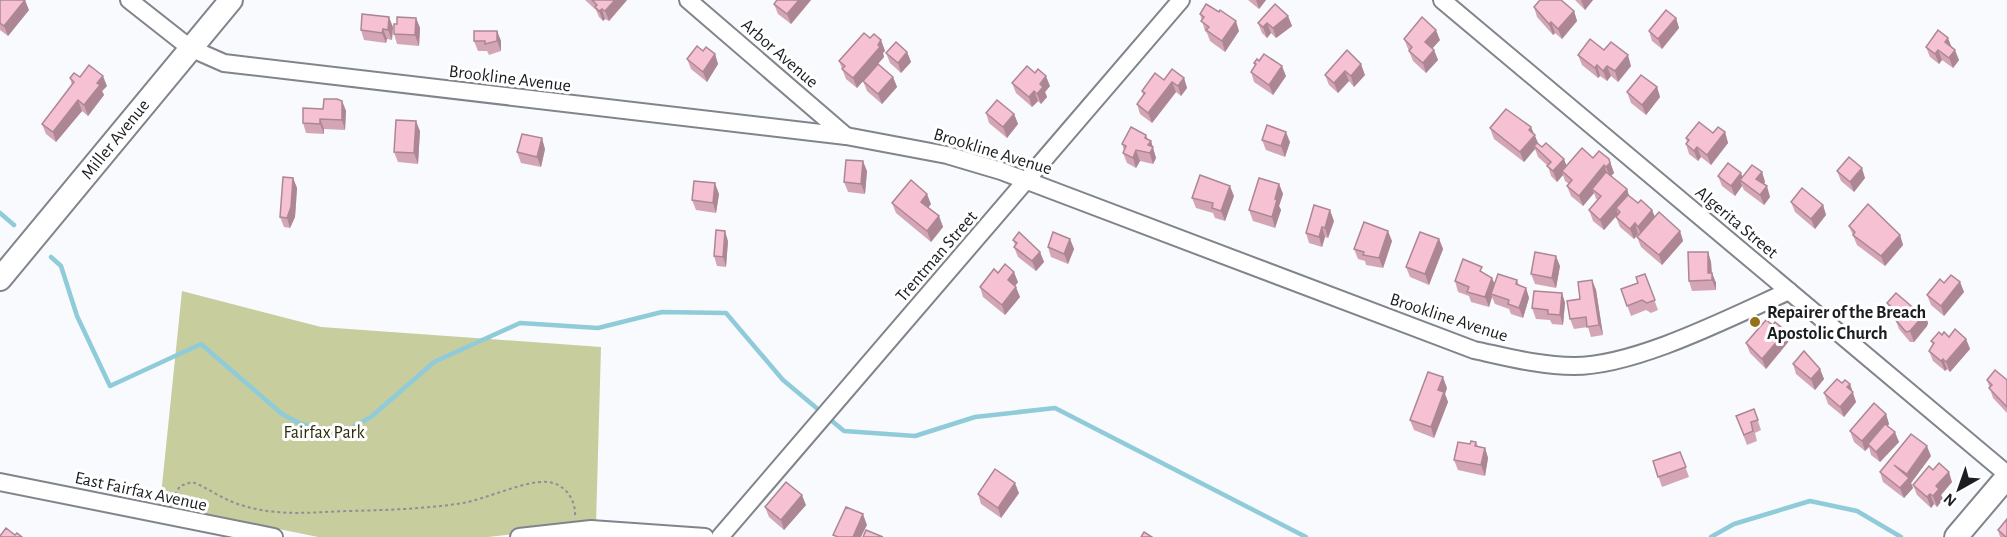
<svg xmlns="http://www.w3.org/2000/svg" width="2007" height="537" font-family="'Alegreya Sans',sans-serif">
<rect width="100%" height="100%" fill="#f8fafd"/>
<!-- park -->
<polygon fill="#c8cd9e" points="182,291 321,327 601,347 596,525 488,537 318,537 160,505"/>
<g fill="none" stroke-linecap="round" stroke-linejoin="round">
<!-- stream -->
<g stroke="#8fcbd8" stroke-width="4.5">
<polyline points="0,213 14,225"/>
<polyline points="51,257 61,266 77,316 110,386 201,344 282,414 301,424 339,435 371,417 434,362 520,323 598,328 662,312 726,313 783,380 844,431 915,436 975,417 1055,408 1306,537"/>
<polyline points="1711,537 1734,524 1810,501 1857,511 1901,537"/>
</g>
<!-- street casing -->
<g stroke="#80858c" stroke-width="20">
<g id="street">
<path d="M129,0L190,48L224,63L846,136L947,155L1001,171L1474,350C1507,357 1540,366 1574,366C1636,366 1731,317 1789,291"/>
<polyline points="688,0 846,136"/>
<polyline points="1442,0 2007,474"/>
<polyline points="0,482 274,537"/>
<polyline points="519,537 591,529 705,537"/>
<polyline points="720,537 1181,0"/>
</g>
</g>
<!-- secondary casing -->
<g stroke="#80858c" stroke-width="26">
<g id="secondary">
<polyline points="0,279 231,0"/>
<polyline points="1956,537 2007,477"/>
</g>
</g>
<!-- path -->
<path stroke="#8e9093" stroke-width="2" stroke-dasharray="3 3" stroke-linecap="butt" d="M172,500L180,486L192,482C209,488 223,500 241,505C278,517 312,512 349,511C388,510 425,509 463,503C486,499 526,480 547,482C564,483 576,499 575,516"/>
<!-- street -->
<use href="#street" stroke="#fff" stroke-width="16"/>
<!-- secondary -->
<use href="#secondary" stroke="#fff" stroke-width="22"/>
</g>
<!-- wall -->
<g fill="#d4a6b5">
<polygon points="0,0 29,10 8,36 0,30"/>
<polygon points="585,0 627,0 609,21 605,19 603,21 599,17 596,10"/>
<polygon points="777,0 811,0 791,24 778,14 774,4"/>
<polygon points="1248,0 1266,0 1259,9"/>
<polygon points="1575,0 1593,0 1585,10"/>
<polygon points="1534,7 1574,11 1577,21 1562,39 1555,33 1553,35 1537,17"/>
<polygon points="1200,14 1239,31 1225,52 1210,41 1207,33 1205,31"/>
<polygon points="1288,16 1292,26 1276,38 1271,33 1267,38 1262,33 1258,23"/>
<polygon points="416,18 420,28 419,46 397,44 394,34 397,24"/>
<polygon points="1676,18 1679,28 1662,49 1652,41 1649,31"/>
<polygon points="393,27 392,40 387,39 386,43 364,40 361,30"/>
<polygon points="497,31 501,41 501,51 489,55 487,51 478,51 474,41"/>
<polygon points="870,38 881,40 885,51 883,53 884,57 864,80 893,77 897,87 882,104 867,91 863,81 857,88 846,79 839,61"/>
<polygon points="1404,39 1440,40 1432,49 1434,50 1438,60 1426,73 1413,61"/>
<polygon points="1926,47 1952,48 1959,60 1953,68 1942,60 1939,64 1930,57"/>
<polygon points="1347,50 1365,75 1354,87 1349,81 1338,93 1329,85 1325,75"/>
<polygon points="1604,50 1631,66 1618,82 1611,76 1607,81 1600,76 1598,78 1582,65 1578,55"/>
<polygon points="703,51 715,54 718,64 707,82 691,69 687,59"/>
<polygon points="907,52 911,62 901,73 890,63 886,53"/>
<polygon points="1254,63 1286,76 1273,95 1254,82 1251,72 1255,66"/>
<polygon points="80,77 107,86 102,91 104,95 88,116 82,111 56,142 46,134 42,124 72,85 70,78"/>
<polygon points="1184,78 1187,88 1181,96 1176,92 1152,123 1140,114 1137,104 1143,95 1142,91 1164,80"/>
<polygon points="1012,83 1050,86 1045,92 1047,97 1041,104 1038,101 1032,107 1016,93"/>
<polygon points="1657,87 1660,97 1646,115 1631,103 1627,92"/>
<polygon points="342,101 346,111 345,130 324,129 324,134 306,133 303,123 323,109"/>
<polygon points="986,113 1014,114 1018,124 1007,138 989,123"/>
<polygon points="1490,128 1534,133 1538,144 1566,165 1593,158 1609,159 1614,173 1611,176 1627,189 1629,196 1638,203 1652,210 1655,217 1680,231 1683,241 1662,265 1641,247 1637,237 1639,235 1638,234 1634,239 1620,227 1616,217 1618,214 1604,230 1593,221 1589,210 1598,200 1596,199 1594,193 1583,206 1571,196 1567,186 1569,184 1565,181 1563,175 1557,182 1551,176 1548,166 1538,157 1535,149 1524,162 1494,139"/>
<polygon points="420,131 418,164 398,162 394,152"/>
<polygon points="1725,132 1728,143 1711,165 1701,157 1698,161 1689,154 1686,144 1687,142 1686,138 1713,133"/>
<polygon points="1148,139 1151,141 1156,158 1153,164 1140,161 1136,168 1127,163 1123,153 1124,150 1122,144"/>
<polygon points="1262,140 1290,142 1285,157 1266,150"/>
<polygon points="545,149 541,167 521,163 517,152"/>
<polygon points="867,171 865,194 848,192 844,182"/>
<polygon points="1837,171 1865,178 1854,192 1841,181"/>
<polygon points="1762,172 1765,182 1764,184 1770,197 1764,205 1744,190 1742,186 1735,196 1722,186 1718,176 1742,177"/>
<polygon points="293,178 297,188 295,217 290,228 284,227 280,217"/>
<polygon points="1279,184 1283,194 1279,206 1281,210 1275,228 1253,221 1249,210"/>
<polygon points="719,194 716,213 696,210 692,200"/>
<polygon points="1234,196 1225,221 1215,218 1213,213 1196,208 1192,198"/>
<polygon points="1791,202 1823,205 1826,215 1815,229 1795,212"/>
<polygon points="892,203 931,204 928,208 939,216 943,227 931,242 896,213"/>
<polygon points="1334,221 1328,238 1325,237 1322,247 1309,243 1306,233"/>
<polygon points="1849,226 1900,235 1903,245 1885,266 1857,245"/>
<polygon points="1070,239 1074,249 1068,264 1051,257 1048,247"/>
<polygon points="1439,239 1443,249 1429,285 1410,277 1406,267"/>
<polygon points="1013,240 1040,252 1044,262 1036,271 1018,257 1014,247 1015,245"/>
<polygon points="728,241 726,267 717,266 714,256"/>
<polygon points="1392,241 1383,268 1366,265 1365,261 1358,259 1354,249"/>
<polygon points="1708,252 1711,262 1712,273 1716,283 1716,290 1692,291 1689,281"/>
<polygon points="1560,266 1556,288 1535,284 1531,274"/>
<polygon points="998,273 1018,282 1015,286 1020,297 1005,315 983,297 980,287"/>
<polygon points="1484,274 1492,278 1495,284 1517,280 1519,285 1526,288 1529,298 1523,318 1511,314 1509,309 1495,304 1492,297 1489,307 1471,302 1469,296 1458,292 1455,281"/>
<polygon points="1645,274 1658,310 1651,313 1646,310 1631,316 1621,289 1638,283"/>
<polygon points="1592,280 1596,290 1603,335 1591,337 1588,327 1574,329 1570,319 1580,299"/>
<polygon points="1960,282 1964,292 1944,316 1931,305 1927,295 1944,283"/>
<polygon points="1562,293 1565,303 1563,325 1552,324 1550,320 1536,319 1532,308"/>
<polygon points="1887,303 1924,312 1928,323 1927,326 1914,342 1910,342 1899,329 1895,319 1896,318 1891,313"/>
<polygon points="1942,335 1966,339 1970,349 1950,372 1947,369 1945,371 1933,361 1929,351 1933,345 1931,341"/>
<polygon points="1789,341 1766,369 1750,353 1746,343"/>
<polygon points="1793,364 1820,369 1824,379 1815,390 1796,374"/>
<polygon points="1987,380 2007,380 2007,413 1993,398"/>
<polygon points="1842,383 1850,384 1856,402 1844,417 1828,404 1824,393"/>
<polygon points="1447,388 1445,394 1448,402 1434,438 1414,430 1410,420"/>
<polygon points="1754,409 1761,430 1755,433 1757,441 1747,445 1736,416"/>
<polygon points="1886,414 1889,424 1888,426 1899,442 1880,462 1871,455 1869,447 1865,451 1854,442 1850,431"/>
<polygon points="1476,442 1478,446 1485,448 1488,458 1485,476 1458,470 1454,460 1470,444"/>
<polygon points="1680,452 1689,477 1662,487 1653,461"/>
<polygon points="1931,456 1911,483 1913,488 1904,498 1883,482 1880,472"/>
<polygon points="1933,470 1952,482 1941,495 1943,499 1937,507 1934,504 1931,508 1917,495 1913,485"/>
<polygon points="1019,493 1001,518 981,504 978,494"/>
<polygon points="806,505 784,530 769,517 765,507"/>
<polygon points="1998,530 2007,537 2000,537"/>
</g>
<!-- shaded-wall -->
<g fill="#ac8793">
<polygon points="25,0 29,10 8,36 4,26"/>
<polygon points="615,0 627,0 609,21 605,11"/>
<polygon points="799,0 811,0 791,24 787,14"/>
<polygon points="1256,0 1266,0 1259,9"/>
<polygon points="1581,0 1593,0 1585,10"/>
<polygon points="602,9 605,19 603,21 599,11"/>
<polygon points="1574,11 1577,21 1562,39 1558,29"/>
<polygon points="1288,16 1292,26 1276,38 1273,28"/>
<polygon points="389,17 393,27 392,40 388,30"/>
<polygon points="416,18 420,28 419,46 415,35"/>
<polygon points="1676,18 1679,28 1662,49 1658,39"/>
<polygon points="1236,21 1239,31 1225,52 1222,41"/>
<polygon points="1551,22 1555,33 1553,35 1549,24"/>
<polygon points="1267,23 1271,33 1267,38 1263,27"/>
<polygon points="383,29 387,39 386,43 382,33"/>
<polygon points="1436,30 1440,40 1429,52 1425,42"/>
<polygon points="497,31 501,41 501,51 497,41"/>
<polygon points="1948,38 1952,48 1945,42"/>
<polygon points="881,40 885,51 883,53 884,57 857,88 853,78"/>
<polygon points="1434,50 1438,60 1426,73 1423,63"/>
<polygon points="1938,50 1942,60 1939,64 1935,54"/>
<polygon points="1955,50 1959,60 1953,68 1949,58"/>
<polygon points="907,52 911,62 901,73 898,63"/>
<polygon points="715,54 718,64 707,82 703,72"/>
<polygon points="1628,55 1631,66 1618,82 1615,71"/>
<polygon points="1361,64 1365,75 1354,87 1351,76"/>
<polygon points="1597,65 1600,76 1598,78 1595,68"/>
<polygon points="1282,66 1286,76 1273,95 1269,85"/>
<polygon points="1607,66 1611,76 1607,81 1603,71"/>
<polygon points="1345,71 1349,81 1338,93 1334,83"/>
<polygon points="103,76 107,86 102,91 104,95 88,116 84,105 97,83"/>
<polygon points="1046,76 1050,86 1045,92 1047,97 1041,104 1037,94 1040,84"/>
<polygon points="893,77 897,87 882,104 878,94"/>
<polygon points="1184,78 1187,88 1181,96 1178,86"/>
<polygon points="1172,82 1176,92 1152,123 1148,113"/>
<polygon points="1657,87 1660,97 1646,115 1642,105"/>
<polygon points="1034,91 1038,101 1032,107 1029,97"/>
<polygon points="78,100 82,111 56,142 53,132"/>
<polygon points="342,101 346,111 345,130 342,120"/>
<polygon points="1014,114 1018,124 1007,138 1003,127"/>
<polygon points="320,119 324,129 324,134 320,124"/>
<polygon points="416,121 420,131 418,164 414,153"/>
<polygon points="1531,127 1539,145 1534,146 1535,149 1524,162 1520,152 1529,130"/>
<polygon points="1286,132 1290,142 1285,157 1281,146"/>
<polygon points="1725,132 1728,143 1711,165 1707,155"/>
<polygon points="1146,135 1149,143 1151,141 1156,158 1153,164 1145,138"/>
<polygon points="542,138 545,149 541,167 537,157"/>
<polygon points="1697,147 1701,157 1698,161 1694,151"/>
<polygon points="1136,150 1140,161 1136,168 1133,158"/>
<polygon points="1564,159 1568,169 1562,171 1563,175 1557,182 1553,171"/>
<polygon points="1609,159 1614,173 1610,177 1606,167"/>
<polygon points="863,161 867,171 865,194 861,184"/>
<polygon points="1604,165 1608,175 1592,189 1594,193 1583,206 1579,196"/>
<polygon points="1862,168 1865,178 1854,192 1850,182"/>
<polygon points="1762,172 1765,182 1760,189 1756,179"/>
<polygon points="1741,173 1745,183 1740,180 1742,186 1735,196 1731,186"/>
<polygon points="293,178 297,188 295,217 290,228 287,218"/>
<polygon points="715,183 719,194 716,213 713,203"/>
<polygon points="1279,184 1283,194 1279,206 1281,210 1275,228 1272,217 1275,199"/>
<polygon points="1230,186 1234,196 1225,221 1221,211"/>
<polygon points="1767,186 1770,197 1764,205 1760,195"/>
<polygon points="1627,189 1630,199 1616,208 1618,214 1604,230 1600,220"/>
<polygon points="927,194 931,204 925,212 921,202"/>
<polygon points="1823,205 1826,215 1815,229 1811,219"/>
<polygon points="1330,210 1334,221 1328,238 1325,228"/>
<polygon points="1652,210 1656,220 1642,237 1638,227"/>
<polygon points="939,216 943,227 931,242 927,231"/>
<polygon points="1635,223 1638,234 1634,239 1630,229"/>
<polygon points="1322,227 1325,237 1322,247 1319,237"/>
<polygon points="725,231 728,241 726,267 723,257"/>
<polygon points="1388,231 1392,241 1383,268 1379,258"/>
<polygon points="1680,231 1683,241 1662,265 1659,255"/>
<polygon points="1900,235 1903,245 1885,266 1881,256"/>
<polygon points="1070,239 1074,249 1068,264 1064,254"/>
<polygon points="1439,239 1443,249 1429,285 1425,274"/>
<polygon points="1040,252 1044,262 1036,271 1032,261"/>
<polygon points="1708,252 1711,262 1712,280 1708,273"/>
<polygon points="1556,256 1560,266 1556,288 1552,278"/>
<polygon points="1014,272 1018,282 1012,290 1008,280"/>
<polygon points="1712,273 1716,283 1716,290 1712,280"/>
<polygon points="1492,278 1496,288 1491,294 1492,297 1489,307 1485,297"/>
<polygon points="1592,280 1596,290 1603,335 1599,325"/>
<polygon points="1960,282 1964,292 1944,316 1941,306"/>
<polygon points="1016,287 1020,297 1005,315 1002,305"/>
<polygon points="1526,288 1529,298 1523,318 1519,308"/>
<polygon points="1562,293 1565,303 1563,325 1560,315"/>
<polygon points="1924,312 1928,323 1927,326 1914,342 1910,331"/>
<polygon points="1786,331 1789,341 1766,369 1762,359"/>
<polygon points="1966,339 1970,349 1950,372 1946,362"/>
<polygon points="1943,359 1947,369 1945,371 1941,361"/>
<polygon points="1820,369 1824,379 1815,390 1811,379"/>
<polygon points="1443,377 1447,388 1445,394 1448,402 1434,438 1431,427 1438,390"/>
<polygon points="1850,384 1856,402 1844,417 1840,407 1847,387"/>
<polygon points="1886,414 1889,424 1870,446 1868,444 1869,447 1865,451 1862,441"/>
<polygon points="1895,432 1899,442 1880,462 1876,452"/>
<polygon points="1927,446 1931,456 1911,483 1913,488 1904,498 1900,488 1908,479 1907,474"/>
<polygon points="1485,448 1488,458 1485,476 1481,465"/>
<polygon points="1949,472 1952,482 1941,495 1943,499 1937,507 1933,496 1936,486"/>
<polygon points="1015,483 1019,493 1001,518 998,508"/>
<polygon points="1930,494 1934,504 1931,508 1927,497"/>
<polygon points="802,495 806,505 784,530 781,520"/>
<polygon points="863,514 867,525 861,537 853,537"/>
</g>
<!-- building -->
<g fill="#f6c1d2" stroke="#ac8793" stroke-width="1.5">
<polygon points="0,0 25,0 4,26 0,23"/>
<polygon points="592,0 615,0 605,11 602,9 599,11 595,7 597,5"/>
<polygon points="777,0 799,0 787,14 774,4"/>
<polygon points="1540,0 1561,0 1574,11 1558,29 1551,22 1549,24 1534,7"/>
<polygon points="1206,4 1219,12 1220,10 1236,21 1222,41 1206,30 1209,27 1201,21 1204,17 1200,14"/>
<polygon points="1275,4 1288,16 1273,28 1267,23 1263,27 1258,23"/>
<polygon points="1666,10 1676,18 1658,39 1649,31"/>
<polygon points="362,14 389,17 388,30 383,29 382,33 361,30"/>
<polygon points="397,17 416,18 415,35 394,34 394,24 397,24"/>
<polygon points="1422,17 1436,30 1425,42 1434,50 1423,63 1409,51 1412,47 1404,39"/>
<polygon points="1938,30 1948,38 1945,42 1955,50 1949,58 1938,50 1935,54 1926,47"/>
<polygon points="474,31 497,31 497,41 485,44 485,41 474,41"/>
<polygon points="864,33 870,38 874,34 881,40 878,45 880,47 853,78 842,69 845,66 839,61"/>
<polygon points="1590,39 1604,50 1611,42 1628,55 1615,71 1607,66 1603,71 1597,65 1595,68 1578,55"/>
<polygon points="896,42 907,52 898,63 886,53"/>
<polygon points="697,46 703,51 706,47 715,54 703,72 687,59"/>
<polygon points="1347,50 1361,64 1351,76 1345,71 1334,83 1325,75"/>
<polygon points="1264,54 1282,66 1269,85 1251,72 1256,64 1254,63 1257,59 1259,61"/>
<polygon points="878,64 893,77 878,94 863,81"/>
<polygon points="89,65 103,76 97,83 100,85 84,105 78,100 53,132 42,124 74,82 70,78 74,73 80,77"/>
<polygon points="1027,66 1035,73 1038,69 1046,76 1040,84 1043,87 1037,94 1034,91 1029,97 1012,83"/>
<polygon points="1172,69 1184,78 1178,86 1172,82 1148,113 1137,104 1145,93 1142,91 1155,73 1164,80"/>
<polygon points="1641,75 1657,87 1642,105 1627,92"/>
<polygon points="324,99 337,99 342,101 342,120 320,119 320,124 303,123 303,108 323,109"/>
<polygon points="997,100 1014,114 1003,127 986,113"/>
<polygon points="1506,109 1531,127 1529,130 1535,135 1520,152 1490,128"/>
<polygon points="396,120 416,121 414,153 394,152"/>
<polygon points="1699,122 1713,133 1718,127 1725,132 1707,155 1697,147 1694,151 1686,144 1689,140 1686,138"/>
<polygon points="1267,125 1286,132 1281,146 1262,140"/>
<polygon points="1131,127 1146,135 1145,138 1151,141 1148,145 1153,147 1150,153 1136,150 1133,158 1123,153 1126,146 1122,144"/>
<polygon points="522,134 542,138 537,157 517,152"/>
<polygon points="1537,143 1542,147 1546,143 1564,159 1553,171 1547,166 1551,162 1534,146"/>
<polygon points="1582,148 1593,158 1599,151 1609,159 1610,163 1606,167 1604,165 1579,196 1567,186 1572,180 1562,171"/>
<polygon points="1849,157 1862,168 1850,182 1837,171"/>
<polygon points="846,160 863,161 861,184 844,182"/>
<polygon points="1728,163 1741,173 1731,186 1718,176"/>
<polygon points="1752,165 1762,172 1756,179 1767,186 1760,195 1740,180"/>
<polygon points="1606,172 1627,189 1600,220 1589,210 1601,196 1592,189"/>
<polygon points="1200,175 1230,186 1221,211 1212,208 1213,203 1192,198"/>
<polygon points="283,177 293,178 291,207 287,218 280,217"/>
<polygon points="1259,178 1279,184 1275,199 1277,200 1272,217 1249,210"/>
<polygon points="911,180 927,194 921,202 939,216 927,231 892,203"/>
<polygon points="694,181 715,183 713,203 692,200"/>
<polygon points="1802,188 1823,205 1811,219 1791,202"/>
<polygon points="1628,195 1638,203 1641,200 1652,210 1638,227 1635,223 1630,229 1616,217 1620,212 1616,208"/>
<polygon points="1868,204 1900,235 1881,256 1853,235 1855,232 1849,226"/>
<polygon points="1314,205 1330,210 1325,228 1322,227 1319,237 1306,233"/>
<polygon points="1659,212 1680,231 1659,255 1637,237"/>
<polygon points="1364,222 1388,231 1379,258 1363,255 1364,252 1354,249"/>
<polygon points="716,230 725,231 723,257 714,256"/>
<polygon points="1019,232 1040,252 1032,261 1014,247 1017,243 1013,240"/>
<polygon points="1053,232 1070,239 1064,254 1048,247"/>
<polygon points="1420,232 1439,239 1425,274 1406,267"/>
<polygon points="1535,252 1556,256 1552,278 1531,274"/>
<polygon points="1688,252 1708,252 1708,273 1712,273 1712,280 1689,281"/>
<polygon points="1463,259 1482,267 1480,271 1492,278 1485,297 1467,292 1469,287 1455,281"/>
<polygon points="1005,264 1014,272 1008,280 1016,287 1002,305 980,287 994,269 998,273"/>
<polygon points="1498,274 1517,280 1516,284 1526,288 1519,308 1508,304 1509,300 1491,294"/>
<polygon points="1645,274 1655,300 1647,303 1642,300 1627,306 1621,289 1638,283 1636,277"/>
<polygon points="1951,275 1960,282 1941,306 1927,295 1940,279 1944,283"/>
<polygon points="1592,280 1599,325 1587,327 1586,317 1570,319 1567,301 1580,299 1578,282"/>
<polygon points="1534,291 1562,293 1560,315 1548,314 1548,310 1532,308"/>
<polygon points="1896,293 1917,311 1919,308 1924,312 1923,316 1910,331 1906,332 1895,319 1900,314 1887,303"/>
<polygon points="1766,320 1773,325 1775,322 1786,331 1762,359 1746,343"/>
<polygon points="1955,329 1966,339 1946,362 1943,359 1941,361 1929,351 1934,343 1931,341 1939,332 1942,335 1944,332 1949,337"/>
<polygon points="1804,351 1820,369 1811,379 1793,364"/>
<polygon points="1995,370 2007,380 2007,407 1989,388 1992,385 1987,380"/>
<polygon points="1428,372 1443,377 1438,390 1444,392 1431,427 1410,420"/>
<polygon points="1837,379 1842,383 1845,380 1850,384 1847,387 1853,392 1840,407 1824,393"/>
<polygon points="1874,403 1886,414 1862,441 1850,431"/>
<polygon points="1754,409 1758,420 1751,422 1753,431 1744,435 1736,416"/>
<polygon points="1885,424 1895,432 1876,452 1868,444"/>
<polygon points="1911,434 1927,446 1907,474 1894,465 1909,478 1900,488 1880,472"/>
<polygon points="1471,441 1476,442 1475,446 1485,448 1481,465 1454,460 1458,442 1470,444"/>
<polygon points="1680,452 1686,467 1658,477 1653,461"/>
<polygon points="1939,463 1949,472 1936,486 1939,489 1933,496 1930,494 1927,497 1913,485 1929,466 1933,470"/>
<polygon points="995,469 1015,483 998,508 978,494"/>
<polygon points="786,482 802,495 781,520 765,507"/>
<polygon points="846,507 863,514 853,537 838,537 833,535"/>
<polygon points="2007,519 2007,537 2006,537 1998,530"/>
<polygon points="6,528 15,535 17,533 22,537 0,537 0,536"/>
<polygon points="866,530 883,537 863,537"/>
<polygon points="1144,532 1152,537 1141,537"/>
</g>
<!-- markers -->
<circle fill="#95711a" stroke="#fff" stroke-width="2" cx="1755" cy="322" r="6"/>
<g text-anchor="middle" stroke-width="6" stroke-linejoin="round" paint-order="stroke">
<!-- street labels -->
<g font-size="18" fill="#1b1d20" stroke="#fff">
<text transform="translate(780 53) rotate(41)" y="6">Arbor Avenue</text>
<text transform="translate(510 78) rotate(7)" y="6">Brookline Avenue</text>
<text transform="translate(115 139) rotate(-51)" y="6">Miller Avenue</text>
<text transform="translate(993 151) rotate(17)" y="6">Brookline Avenue</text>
<text transform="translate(1737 222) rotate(40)" y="6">Algerita Street</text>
<text transform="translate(936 256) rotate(-49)" y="6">Trentman Street</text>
<text transform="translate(1449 317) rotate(18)" y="6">Brookline Avenue</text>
<text transform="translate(141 491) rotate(12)" y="6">East Fairfax Avenue</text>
</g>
<!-- poi labels -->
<g font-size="18" font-weight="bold" fill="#1b1d20" stroke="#fff" text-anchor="start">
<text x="1767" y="318">Repairer of the Breach<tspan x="1767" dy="21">Apostolic Church</tspan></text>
</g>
<!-- park labels -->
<g font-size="18" fill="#2b2d07" stroke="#fff">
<text x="324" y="438">Fairfax Park</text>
</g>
</g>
<!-- north arrow -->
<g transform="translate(1959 489) rotate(220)" stroke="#ffffff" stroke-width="4.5" paint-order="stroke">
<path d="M0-4.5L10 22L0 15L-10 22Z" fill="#1b1d20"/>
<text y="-9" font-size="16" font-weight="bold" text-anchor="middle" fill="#1b1d20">N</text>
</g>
</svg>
